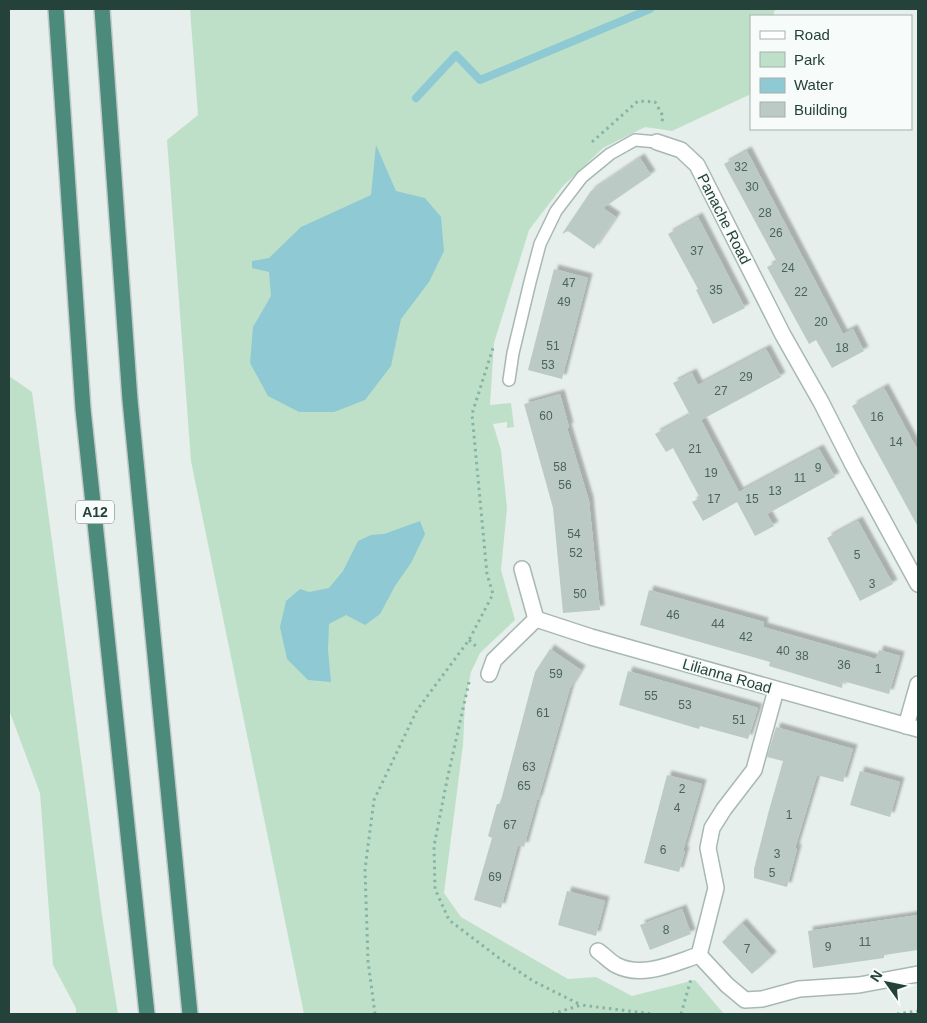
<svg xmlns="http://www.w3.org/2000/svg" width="927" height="1023" font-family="Arial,sans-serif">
<defs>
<filter id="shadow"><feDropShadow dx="4.5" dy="-4.5" stdDeviation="1" flood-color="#0004"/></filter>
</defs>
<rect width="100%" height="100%" fill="#e6efeb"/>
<!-- green -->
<g fill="#bfe0c8">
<polygon points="190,9 775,9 773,16 751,16 751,94 672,131 645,127 603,148 562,187 529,230 494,343 490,405 511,403 514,427 507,428 507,422 493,424 501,450 507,508 501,570 515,620 480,653 471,672 465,701 463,745 444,893 461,917 568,979 596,977 632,996 695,980 724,1014 304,1014 191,461 167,140 198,115"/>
<polygon points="9,376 32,392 103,922 118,1014 76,1014 76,1008 53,965 40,793 9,710"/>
</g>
<!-- water -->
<g fill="#8ec9d4">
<polygon points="376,145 396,191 425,198 441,217 444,251 429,282 401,319 391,366 365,400 334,412 299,412 268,396 250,363 253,327 271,296 269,272 252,268 252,261 269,258 301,227 371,195"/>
<polygon points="420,521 425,534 411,563 395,586 380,614 365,625 346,615 329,624 328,650 331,682 308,680 287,659 280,627 286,601 300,589 309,592 329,588 343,571 358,541 371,535 384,534"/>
</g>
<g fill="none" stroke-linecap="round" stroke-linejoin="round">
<!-- stream -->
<polyline stroke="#8ec9d4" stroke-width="8" points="416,98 456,55 480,80 650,9"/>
</g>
<!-- building -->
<g fill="#bbcac4" filter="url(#shadow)">
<polygon points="747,151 843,334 853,329 864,351 832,368 816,340 809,344 767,267 777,262 724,164"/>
<polygon points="640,158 651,175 603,208 616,217 594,249 568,231 562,234 591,191"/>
<polygon points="698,217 745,308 713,324 696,290 698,289 668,234"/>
<polygon points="554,269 588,278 562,379 528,370"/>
<polygon points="766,349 781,377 701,420 739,492 819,449 835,477 767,514 774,526 755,536 737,502 703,521 692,502 700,498 673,448 666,452 655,434 690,415 673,383 692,373 698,385"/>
<polygon points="884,388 918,451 918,527 852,406"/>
<polygon points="560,394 569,427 567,428 589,501 600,610 563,613 553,508 524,404"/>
<polygon points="858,521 893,584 860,601 827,538"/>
<polygon points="649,590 764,622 763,627 876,659 879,650 900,656 889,694 843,681 842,688 769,666 770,662 640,625"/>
<polygon points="550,649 581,670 570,688 538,800 537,800 524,847 518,845 501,908 474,900 492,838 488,836 497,804 500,804 535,672"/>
<polygon points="628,671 758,708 748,739 700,726 699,729 619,705"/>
<polygon points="776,727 853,749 843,782 817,775 795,848 797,849 787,887 754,878 754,869 768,814 783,761 767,757"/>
<polygon points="860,771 900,782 890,817 850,805"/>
<polygon points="667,775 702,784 683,851 685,851 679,872 644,863"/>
<polygon points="567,891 605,901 596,936 558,925"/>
<polygon points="682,909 691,934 650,950 640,925"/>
<polygon points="918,915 918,950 884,955 884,958 813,968 808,931"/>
<polygon points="742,923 772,956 752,974 722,942"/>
</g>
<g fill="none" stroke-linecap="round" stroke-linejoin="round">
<!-- service casing -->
<g stroke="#a8b8b2" stroke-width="14">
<polyline id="service" points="509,380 513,353 530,282 540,244 556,211 582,177 610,154 635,140 657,142"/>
</g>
<!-- minor casing -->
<g stroke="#a8b8b2" stroke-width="18">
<g id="minor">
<polyline points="657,142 681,150 697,165 783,335 821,402 853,465 918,584"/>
<polyline points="522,569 536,619"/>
<polyline points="536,619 591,637 918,729"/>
<polyline points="489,674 494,660 536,619"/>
<polyline points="906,726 918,684"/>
<path d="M598,951C604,955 610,962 616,965C642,979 674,963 699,955L727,985L745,1000L762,999L799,989L859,985L918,974"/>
<polyline points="699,955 716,888 708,848 712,828 724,809 754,770 776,690"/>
</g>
</g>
<!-- trunk casing -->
<g stroke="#c2cac8" stroke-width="18">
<g id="trunk">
<polyline points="56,9 83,409 147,1014"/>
<polyline points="102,9 130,400 190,1014"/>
</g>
</g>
<!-- path -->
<g stroke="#86b3a5" stroke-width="3" stroke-dasharray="2.5 4" stroke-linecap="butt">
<polyline points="592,142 638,101 655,102 663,116 662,122"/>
<polyline points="469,640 478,648"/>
<polyline points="469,682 447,780 434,846 435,889 449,920 499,958 533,981 581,1005"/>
<polyline points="375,1014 368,961 365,869 374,800 417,710 469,640 493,594 487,574 472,414 493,348"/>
<polyline points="552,1014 581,1005 653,1014"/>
<polyline points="681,1014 691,979"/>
<polyline points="897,1014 918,1011"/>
</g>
<!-- service -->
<use href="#service" stroke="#fff" stroke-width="11"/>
<!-- minor -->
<use href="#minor" stroke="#fff" stroke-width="15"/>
<!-- trunk -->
<use href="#trunk" stroke="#4c8a7c" stroke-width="15"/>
</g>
<g text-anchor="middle" stroke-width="4" stroke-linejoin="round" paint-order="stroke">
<!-- number labels -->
<g font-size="12" fill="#4a645c">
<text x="741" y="171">32</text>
<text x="752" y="191">30</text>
<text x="765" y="217">28</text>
<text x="776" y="237">26</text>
<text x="697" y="255">37</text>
<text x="788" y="272">24</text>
<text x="569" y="287">47</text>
<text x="716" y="294">35</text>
<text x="801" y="296">22</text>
<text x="564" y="306">49</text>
<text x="821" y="326">20</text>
<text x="553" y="350">51</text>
<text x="842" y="352">18</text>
<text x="548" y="369">53</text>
<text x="746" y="381">29</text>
<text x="721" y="395">27</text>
<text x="546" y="420">60</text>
<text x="877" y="421">16</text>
<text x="896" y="446">14</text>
<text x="695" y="453">21</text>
<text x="560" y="471">58</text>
<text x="818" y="472">9</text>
<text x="711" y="477">19</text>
<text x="800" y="482">11</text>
<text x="565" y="489">56</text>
<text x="775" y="495">13</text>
<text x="714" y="503">17</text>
<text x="752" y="503">15</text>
<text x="574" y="538">54</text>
<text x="576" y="557">52</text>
<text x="857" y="559">5</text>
<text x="872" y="588">3</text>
<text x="580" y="598">50</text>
<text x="673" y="619">46</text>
<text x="718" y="628">44</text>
<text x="746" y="641">42</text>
<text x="783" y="655">40</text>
<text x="802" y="660">38</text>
<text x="844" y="669">36</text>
<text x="878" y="673">1</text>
<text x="556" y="678">59</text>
<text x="651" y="700">55</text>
<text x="685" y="709">53</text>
<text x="543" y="717">61</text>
<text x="739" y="724">51</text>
<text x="529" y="771">63</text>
<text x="524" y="790">65</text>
<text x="682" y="793">2</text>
<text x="677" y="812">4</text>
<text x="789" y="819">1</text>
<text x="510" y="829">67</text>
<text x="663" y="854">6</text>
<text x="777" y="858">3</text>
<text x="772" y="877">5</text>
<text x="495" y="881">69</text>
<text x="666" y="934">8</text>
<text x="865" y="946">11</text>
<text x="828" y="951">9</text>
<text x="747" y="953">7</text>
</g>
<!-- shield labels -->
<rect fill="#f7fbf9" stroke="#637a73" stroke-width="1" x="76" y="500.5" width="38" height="23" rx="4"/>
<g font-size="14" font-weight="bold" fill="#24423a">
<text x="95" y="517">A12</text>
</g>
<!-- street labels -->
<g font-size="15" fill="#24423a" stroke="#f7fbf9">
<text transform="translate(724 219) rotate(63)" y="5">Panache Road</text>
<text transform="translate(727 676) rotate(16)" y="5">Lilianna Road</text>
</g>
</g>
<!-- border -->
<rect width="927" height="1023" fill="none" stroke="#24423a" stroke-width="20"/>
<!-- legend -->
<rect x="750" y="15" width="162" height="115" fill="#f7fbf9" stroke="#a3b1ad"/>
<rect x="760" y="31" width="25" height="8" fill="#ffffff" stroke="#a3b1ad"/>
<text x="794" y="40" font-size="15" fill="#24423a">Road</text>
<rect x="760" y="52" width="25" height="15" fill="#bfe0c8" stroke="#a3b1ad"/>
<text x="794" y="65" font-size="15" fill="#24423a">Park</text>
<rect x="760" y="78" width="25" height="15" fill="#8ec9d4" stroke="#a3b1ad"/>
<text x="794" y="90" font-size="15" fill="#24423a">Water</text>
<rect x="760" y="102" width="25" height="15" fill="#bbcac4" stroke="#a3b1ad"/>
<text x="794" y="115" font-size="15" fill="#24423a">Building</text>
<!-- north arrow -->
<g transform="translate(887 983) rotate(303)" stroke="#f7fbf9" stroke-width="4" paint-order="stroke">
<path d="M0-4L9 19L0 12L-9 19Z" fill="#24423a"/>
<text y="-8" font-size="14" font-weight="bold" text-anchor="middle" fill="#24423a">N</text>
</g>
</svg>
